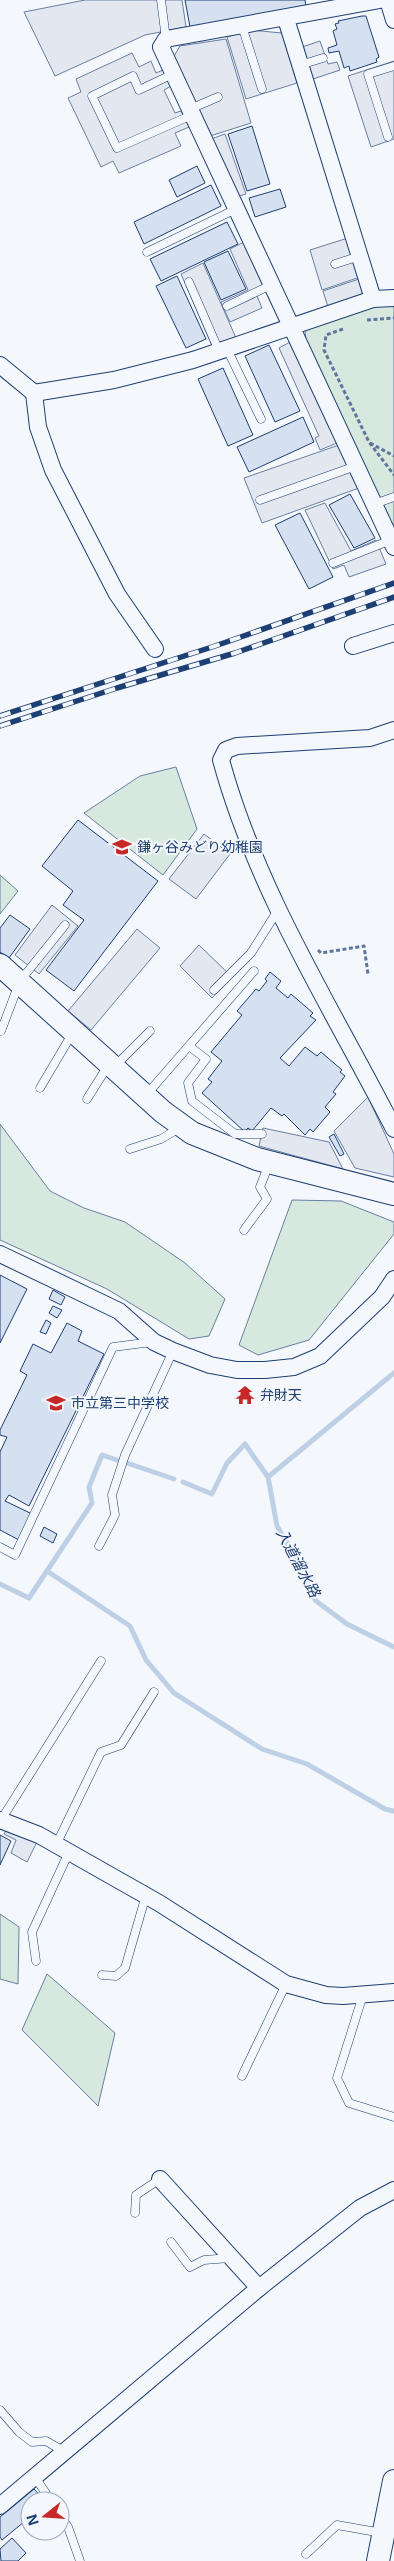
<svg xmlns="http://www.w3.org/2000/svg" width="394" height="2561" font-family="Inter,'Noto Sans JP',sans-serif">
<rect width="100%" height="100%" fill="#f4f7fb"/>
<!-- green -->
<g fill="#d7e8df" stroke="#687fa3">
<polygon points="394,304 394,528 306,342 305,330 363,307"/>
<polygon points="176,767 197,829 163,875 84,813 140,776"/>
<polygon points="0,875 18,891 0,914"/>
<polygon points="0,1124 50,1191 84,1208 125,1222 185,1263 225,1299 209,1336 189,1339 107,1289 0,1240"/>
<polygon points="292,1200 341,1201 394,1222 394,1234 309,1340 258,1355 239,1345"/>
<polygon points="0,1914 19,1927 18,1984 0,1979"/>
<polygon points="47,1974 115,2033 98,2106 22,2030"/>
</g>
<!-- parking -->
<g fill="#e3e8f0" stroke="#687fa3">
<polygon points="85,0 182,0 186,27 145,35 55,76 24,12"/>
<polygon points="250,30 282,33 297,83 246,99 227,37"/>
<polygon points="226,39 251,123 210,136 174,56 180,46"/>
<polygon points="320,41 328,64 337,62 340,70 310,80 299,48"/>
<polygon points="132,53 139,67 151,61 156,73 163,70 171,86 164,90 175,113 181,111 189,127 175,133 181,146 119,173 113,161 101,167 68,98 81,92 76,79"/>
<polygon points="394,61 394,139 371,147 348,76"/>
<polygon points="225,134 246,194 236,197 211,139"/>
<polygon points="348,238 360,277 322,290 310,250"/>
<polygon points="244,242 266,291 257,296 262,308 230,322 221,302 248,290 230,249"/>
<polygon points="203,263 236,338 212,346 181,274"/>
<polygon points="362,278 366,289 361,296 328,307 323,291"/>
<polygon points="290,342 337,443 320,450 315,438 319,436 279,348"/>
<polygon points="339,445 359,488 262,523 244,478"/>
<polygon points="325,503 351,551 376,540 386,564 349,577 344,565 333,569 305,510"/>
<polygon points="204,834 230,854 196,899 169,879"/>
<polygon points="52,905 78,926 39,974 15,955"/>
<polygon points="137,929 160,948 91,1030 68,1011"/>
<polygon points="199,945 232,977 212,998 180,966"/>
<polygon points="368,1097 394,1154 394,1177 355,1168 334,1131"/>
<polygon points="263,1128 329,1142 343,1169 259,1146"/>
<polygon points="7,1829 37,1842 27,1862 11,1853 16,1840 4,1834"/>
</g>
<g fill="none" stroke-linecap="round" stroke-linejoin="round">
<!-- stream -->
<g stroke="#bed0e5" stroke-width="5">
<polyline points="127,1463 174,1479"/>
<polyline points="268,1477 394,1373"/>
<polyline points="183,1482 212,1494 227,1463 245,1444 268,1477 277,1526 299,1563 306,1586 316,1601 347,1624 394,1647"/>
<polyline points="47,1571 130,1626 146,1660 174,1693 262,1749 307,1764 385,1809 394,1811"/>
<polyline points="0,1584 29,1598 92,1503 89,1487 102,1455 117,1460"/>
</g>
</g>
<!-- building -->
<g fill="#d5e0f0" stroke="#1d3f73">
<polygon points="185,0 305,0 306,6 190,27"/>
<polygon points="362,16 366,16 379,57 376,59 377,62 350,71 349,66 344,68 339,51 329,53 328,48 337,45 333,31 337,29 335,24 339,23 338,21"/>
<polygon points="252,126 270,184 247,191 228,134"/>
<polygon points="197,166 205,183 177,197 169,180"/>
<polygon points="211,185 221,206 144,244 134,222"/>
<polygon points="280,189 286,207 255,217 249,198"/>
<polygon points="227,222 238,244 161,281 150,259"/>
<polygon points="228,251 246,289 221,300 204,262"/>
<polygon points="177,276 206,339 186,348 156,286"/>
<polygon points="269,345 300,411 275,422 245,356"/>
<polygon points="223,368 253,435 228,446 198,379"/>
<polygon points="303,417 314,442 249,472 237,447"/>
<polygon points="350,494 375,538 354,548 329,505"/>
<polygon points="300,513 333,577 309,589 275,525"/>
<polygon points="78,820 158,881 74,991 46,970 84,920 63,905 73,891 42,866"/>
<polygon points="10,915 30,929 9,958 0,952 0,928"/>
<polygon points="270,972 281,981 276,988 288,998 291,994 313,1013 310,1016 316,1020 280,1058 289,1066 305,1047 317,1056 321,1052 342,1070 340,1072 345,1076 333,1092 336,1094 325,1107 330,1112 313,1132 310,1129 305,1135 284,1114 282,1116 271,1108 252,1131 248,1128 245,1132 202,1093 212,1082 208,1079 222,1061 211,1052 242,1015 237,1011 256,989 259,991 267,981 265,979"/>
<polygon points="334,1134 344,1154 340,1156 329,1137"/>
<polygon points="0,1275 27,1289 0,1343"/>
<polygon points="53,1290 65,1297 61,1305 49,1299"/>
<polygon points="53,1306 62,1310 57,1318 49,1313"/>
<polygon points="46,1320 51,1323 46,1334 40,1332"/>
<polygon points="67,1323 82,1331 78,1341 104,1354 29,1506 9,1495 5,1501 32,1514 19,1540 0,1530 0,1452 7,1437 0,1435 0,1430 27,1375 20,1371 33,1344 51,1353"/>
<polygon points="44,1527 57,1534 53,1543 40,1536"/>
<polygon points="0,1835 11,1841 0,1865"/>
<polygon points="34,2489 45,2501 30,2501 30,2517 2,2540 0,2537 0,2517"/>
<polygon points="12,2538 26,2553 18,2561 1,2561 0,2549"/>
</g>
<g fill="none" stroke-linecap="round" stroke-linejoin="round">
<!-- lane casing -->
<g stroke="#1d3f73" stroke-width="9">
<g id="lane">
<polyline points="161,0 166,39"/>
<polyline points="242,26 262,89"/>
<polyline points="300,65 323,58"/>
<polyline points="173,74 139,90 133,76 92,96 117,148 192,115"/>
<polyline points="190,109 218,97"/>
<polyline points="388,137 368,74 394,66"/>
<polyline points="147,252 236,209"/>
<polyline points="335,264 360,256"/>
<polyline points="189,282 219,351"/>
<polyline points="227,306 271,285"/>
<polyline points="227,349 261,419"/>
<polyline points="260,500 356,466"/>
<polyline points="374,504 394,497"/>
<polyline points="333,563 391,540"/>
<polyline points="214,990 251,953 278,910"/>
<polyline points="1,1031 20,981 65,925"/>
<polyline points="189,1046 206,1059 188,1083 192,1101 235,1134 262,1134"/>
<polyline points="116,1065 150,1031"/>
<polyline points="40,1088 72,1034"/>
<polyline points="147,1094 254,971"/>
<polyline points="87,1099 109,1064"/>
<polyline points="130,1149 161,1139 181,1127"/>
<polyline points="244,1230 267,1199 260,1187 269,1164"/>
<polyline points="99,1546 115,1515 112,1495 125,1455 173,1351"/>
<polyline points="0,1547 15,1555 113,1347 152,1342"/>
<polyline points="1,1820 101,1661"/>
<polyline points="56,1845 101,1752 121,1745 154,1692"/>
<polyline points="36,1961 32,1932 69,1852"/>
<polyline points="102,1975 116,1976 125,1968 146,1895"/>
<polyline points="363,1995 337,2078 349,2103 394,2117"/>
<polyline points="242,2076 286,1984"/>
<polyline points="135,2213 136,2195 160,2179"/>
<polyline points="171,2242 190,2267 204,2260 230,2258"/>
<polyline points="0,2410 19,2432 32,2442 46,2441 65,2452"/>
<polyline points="35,2477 51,2501"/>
<polyline points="60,2515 68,2527 80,2561"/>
<polyline points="306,2554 337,2525 382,2533"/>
</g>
</g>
<!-- street casing -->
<g stroke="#1d3f73" stroke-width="18">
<g id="street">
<polyline points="380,0 166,39 161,47 394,547"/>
<polyline points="388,0 394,20"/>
<polyline points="286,19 373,299"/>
<polyline points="0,365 34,393 38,427 53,470 117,594 155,649"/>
<polyline points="34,393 114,380 193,360 373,299 394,298"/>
<polyline points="353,646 394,633"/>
<path d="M394,730L370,738L237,746L226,750L221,760C257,892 332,1008 394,1129"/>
<polyline points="0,1254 119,1311 154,1342 173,1351 210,1365 237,1370 265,1370 294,1367 320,1356 382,1297 394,1279"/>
<polyline points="0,1820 39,1835 159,1903 286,1984 326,1995 343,1996 394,1992"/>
<polyline points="160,2179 259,2288"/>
<polyline points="0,2506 259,2288 360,2208 394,2190"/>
</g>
</g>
<!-- secondary casing -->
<g stroke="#1d3f73" stroke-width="24">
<g id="secondary">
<polyline points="0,965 163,1112 192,1133 257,1159 394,1194"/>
<polyline points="378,2561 394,2481"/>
</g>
</g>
<!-- path -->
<g stroke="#5e769c" stroke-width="3" stroke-dasharray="4 2.5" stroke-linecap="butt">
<polyline points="367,320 394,318"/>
<polyline points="343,329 326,335 324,350 369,442 394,475"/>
<polyline points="370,443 394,456"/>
<polyline points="318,950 321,953 364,946 368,974"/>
</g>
<!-- lane -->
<use href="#lane" stroke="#f4f7fb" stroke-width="8"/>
<!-- street -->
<use href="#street" stroke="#f4f7fb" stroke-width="16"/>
<!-- secondary -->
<use href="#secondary" stroke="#f4f7fb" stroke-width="22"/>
<!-- rail casing -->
<g stroke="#1d3f73" stroke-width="5.5">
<g id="rail">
<polyline points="0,716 215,646 394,583"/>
<polyline points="0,726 117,688 235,653 394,597"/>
</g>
</g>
<!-- rail -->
<use href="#rail" stroke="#f4f7fb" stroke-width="4" stroke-dasharray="11" stroke-linecap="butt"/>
</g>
<!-- icons -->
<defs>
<g id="school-bare" transform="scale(1.5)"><path d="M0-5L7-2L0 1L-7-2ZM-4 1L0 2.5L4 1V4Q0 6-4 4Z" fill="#c62828" stroke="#f4f7fb" stroke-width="2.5" paint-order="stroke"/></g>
<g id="temple-bare" transform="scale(1.5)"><path d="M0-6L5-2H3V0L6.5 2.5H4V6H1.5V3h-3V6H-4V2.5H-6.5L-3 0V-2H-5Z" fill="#c62828" stroke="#f4f7fb" stroke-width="2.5" paint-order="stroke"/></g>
</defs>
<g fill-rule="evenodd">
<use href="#school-bare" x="122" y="847"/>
<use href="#temple-bare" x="245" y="1395"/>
<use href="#school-bare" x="56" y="1403"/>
</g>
<g text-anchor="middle" stroke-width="4" stroke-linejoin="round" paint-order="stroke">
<!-- poi labels -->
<g font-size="14" fill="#1d3f73" stroke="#f4f7fb" text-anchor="start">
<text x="137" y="852">鎌ヶ谷みどり幼稚園</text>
<text x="260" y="1400">弁財天</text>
<text x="71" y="1408">市立第三中学校</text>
</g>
<!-- water labels -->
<g font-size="15" font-style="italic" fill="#1d3f73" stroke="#f4f7fb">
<text transform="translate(298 1563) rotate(62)" y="5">入道溜水路</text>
</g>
</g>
<!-- north arrow -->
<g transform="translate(45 2516) rotate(253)"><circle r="24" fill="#f4f7fb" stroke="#9eadc5"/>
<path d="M0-4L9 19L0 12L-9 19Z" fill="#c62828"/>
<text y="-8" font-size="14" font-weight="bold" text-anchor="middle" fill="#1d3f73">N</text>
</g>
</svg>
